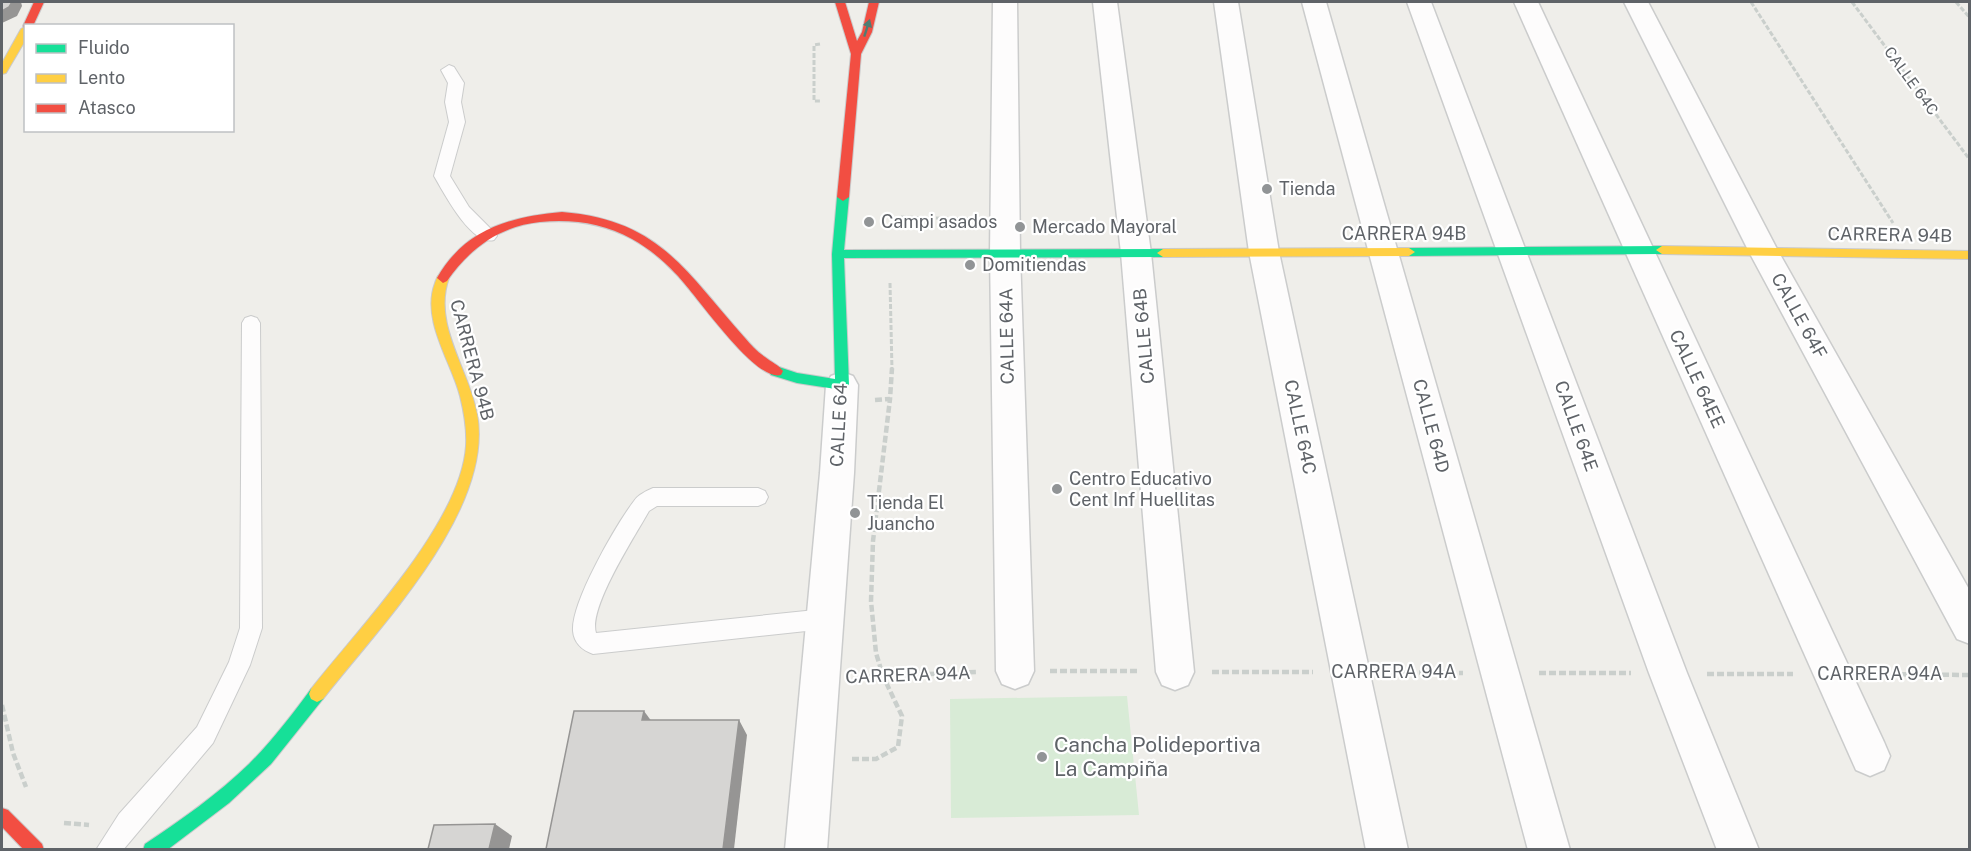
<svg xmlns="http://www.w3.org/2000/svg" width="1971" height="851" font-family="'Public Sans',sans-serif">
<rect width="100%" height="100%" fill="#efeeea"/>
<!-- green -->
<polygon fill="#d8ebd6" points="1127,696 1139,815 951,818 950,699"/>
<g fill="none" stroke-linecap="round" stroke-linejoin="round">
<!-- lane casing -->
<g stroke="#cbcccc" stroke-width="2">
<g id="lane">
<path d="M449,65L454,67L464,83L461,102L465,122L450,176L469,207L494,232L497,236L494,240C472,247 444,193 434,176L449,122L445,102L448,83L441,70Z"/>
<polygon points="251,316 257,318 260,323 262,628 250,665 213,743 123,850 96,850 119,814 197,727 229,662 240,628 242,323 245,318"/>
<path d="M653,488H758L765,491L768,497L765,503L758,506H657L649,511C635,536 588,608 596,633L825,609L833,612L836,619L833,626L825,629L593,654C582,650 574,643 573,631C571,602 616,525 634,501C638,495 646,491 653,488Z"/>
</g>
</g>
<!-- street casing -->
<g stroke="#cbcccc" stroke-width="3">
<g id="street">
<polygon points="993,2 1017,2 1020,253 1034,671 1028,684 1015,689 1002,684 996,671 990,253"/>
<polygon points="1093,2 1117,2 1151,253 1194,672 1188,685 1175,690 1162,685 1156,672 1121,253"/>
<polygon points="1214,2 1238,2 1279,252 1408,850 1366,850 1249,252"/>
<polygon points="1302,2 1326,2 1570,850 1528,850"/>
<polygon points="1407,2 1431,2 1687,673 1759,850 1717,850 1649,673"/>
<polygon points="1514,2 1538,2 1884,742 1890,756 1884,770 1870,776 1856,770"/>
<polygon points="1624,2 1648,2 1777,249 1970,591 1970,644 1957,639 1748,250"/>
<polygon points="842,372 853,376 858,385 854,473 827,850 785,850 820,473 826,385 831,376"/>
</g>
</g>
<!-- fast casing -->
<g stroke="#cacacb" stroke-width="2">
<g id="fast">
<polygon points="843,193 849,197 844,250 1163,249 1169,253 1163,257 844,258 849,385 847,389 842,390 797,383 771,375 769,371 771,367 776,366 797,373 835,379 832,254 837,197"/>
<polygon points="1662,246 1668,250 1662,254 1409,256 1403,252 1409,248"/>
<path d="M317,686L323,689L325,694L323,699L271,764L229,803L167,850H143L145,844C181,820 217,795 249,764C272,741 292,715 311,689Z"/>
</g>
</g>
<!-- slow casing -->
<g stroke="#cacacb" stroke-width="2">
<g id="slow">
<polygon points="26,26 26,39 6,73 2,74 2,63 21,29"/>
<polygon points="1662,246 1970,251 1970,259 1662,254 1656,250"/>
<polygon points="1409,248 1415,252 1409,256 1163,257 1157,253 1163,249"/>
<path d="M443,273L449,278C432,324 469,369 477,414C495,510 378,628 323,699L317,702L311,699L309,694L311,689C359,628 461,523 466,446C467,429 464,412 460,396C451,361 421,320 435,283C437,278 437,275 443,273Z"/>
</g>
</g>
<!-- jam casing -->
<g stroke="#cacacb" stroke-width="2">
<g id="jam">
<polygon points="34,2 44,2 33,26 26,26 24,28 23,26"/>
<polygon points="835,2 845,2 857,41 862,32 869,2 879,2 872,32 861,54 849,197 843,201 837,197 851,54"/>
<path d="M562,212C660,220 685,271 745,338C751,345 757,352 765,357C771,362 779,365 783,371L781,375C755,383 694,291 675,273C663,260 648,248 632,239C603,223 573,219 540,222C500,226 469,249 447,281L443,283L437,278C465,229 509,217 562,212Z"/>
<polygon points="2,808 8,810 42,844 44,850 24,850 2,827"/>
</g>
</g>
<!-- path-far1 -->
<g stroke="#cacfcc" stroke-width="3" stroke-dasharray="5 2" stroke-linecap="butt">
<polyline points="1751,2 1893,223"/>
<polyline points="1852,2 1970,160"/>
<polyline points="1956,2 1970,18"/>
<polyline points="820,44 814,45 814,101 820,101"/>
<polyline points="901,224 901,217 971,219"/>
<polyline points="890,283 892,370"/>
</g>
<!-- path -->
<g stroke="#cacfcc" stroke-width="4.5" stroke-dasharray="7 3" stroke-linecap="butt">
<polyline points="875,400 890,399 892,368"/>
<polyline points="1050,671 1139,671"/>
<polyline points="1212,672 1313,672"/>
<polyline points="1389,672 1463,673"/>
<polyline points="1539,673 1631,673"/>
<polyline points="1707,674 1793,674"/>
<polyline points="1872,674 1970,675"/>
<polyline points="859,677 977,672"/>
<polyline points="2,705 13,753 26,787"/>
<polyline points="852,759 876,759 898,747 902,716 883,676 876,653 871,601 873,541 890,399"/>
<polyline points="64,823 89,825"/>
</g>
<!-- lane -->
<use href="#lane" fill="#fdfcfc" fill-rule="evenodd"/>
<!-- street -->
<use href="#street" fill="#fdfcfc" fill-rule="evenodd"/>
<!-- fast -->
<use href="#fast" fill="#16e098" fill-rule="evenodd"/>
<!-- slow -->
<use href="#slow" fill="#ffcf43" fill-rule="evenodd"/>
<!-- jam -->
<use href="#jam" fill="#f24e42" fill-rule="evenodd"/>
</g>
<!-- shaded-wall -->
<g fill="#969594">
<polygon points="12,2 21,2 22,6 17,16 2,23 2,11"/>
<polygon points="644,711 655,726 642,720"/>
<polygon points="739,720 747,735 734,849 723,849"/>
<polygon points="495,824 512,836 509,849 489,849"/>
</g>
<!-- building -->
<g fill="#d6d5d3" stroke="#969594" stroke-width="1.5">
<polygon points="2,2 12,2 9,7 2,11"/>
<polygon points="574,711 644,711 642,720 739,720 723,849 546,849"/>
<polygon points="495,824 489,849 428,849 434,825"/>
</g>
<!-- one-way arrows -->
<defs><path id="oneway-solid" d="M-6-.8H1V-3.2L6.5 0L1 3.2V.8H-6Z" transform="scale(1.5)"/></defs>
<use fill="#507c72" href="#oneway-solid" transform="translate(867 28) rotate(-72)"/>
<!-- markers -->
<g fill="#919496" stroke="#fff" stroke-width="2">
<circle cx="1267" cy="189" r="6"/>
<circle cx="869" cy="222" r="6"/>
<circle cx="1020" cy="227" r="6"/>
<circle cx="970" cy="265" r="6"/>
<circle cx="1057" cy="489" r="6"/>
<circle cx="855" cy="513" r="6"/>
<circle cx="1042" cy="757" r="6"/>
</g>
<g text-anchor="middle" stroke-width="4.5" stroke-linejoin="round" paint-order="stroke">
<!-- far-street labels -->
<g font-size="15" fill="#5f6368" stroke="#fff">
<text transform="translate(1911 81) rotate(54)" y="5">CALLE 64C</text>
</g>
<!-- poi labels -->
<g font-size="18" fill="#5f6368" stroke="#fff" text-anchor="start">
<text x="1279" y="195">Tienda</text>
<text x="881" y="228">Campi asados</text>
<text x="1032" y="233">Mercado Mayoral</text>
<text x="982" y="271">Domitiendas</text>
<text x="1069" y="485">Centro Educativo<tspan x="1069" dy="21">Cent Inf Huellitas</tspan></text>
<text x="867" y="509">Tienda El<tspan x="867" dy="21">Juancho</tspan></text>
</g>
<!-- street labels -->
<g font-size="18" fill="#5f6368" stroke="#fff">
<text x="1404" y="240">CARRERA 94B</text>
<text transform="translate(1890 235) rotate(1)" y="6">CARRERA 94B</text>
<text transform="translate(1799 316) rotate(61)" y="6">CALLE 64F</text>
<text transform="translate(1007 336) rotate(-91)" y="6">CALLE 64A</text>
<text transform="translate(1144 336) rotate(-95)" y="6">CALLE 64B</text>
<text transform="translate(472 360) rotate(75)" y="6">CARRERA 94B</text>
<text transform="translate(1697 379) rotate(65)" y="6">CALLE 64EE</text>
<text transform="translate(839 425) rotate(-87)" y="6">CALLE 64</text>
<text transform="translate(1431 426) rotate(75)" y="6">CALLE 64D</text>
<text transform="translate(1576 426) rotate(70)" y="6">CALLE 64E</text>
<text transform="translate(1300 427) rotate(78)" y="6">CALLE 64C</text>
<text x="1394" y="678">CARRERA 94A</text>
<text x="1880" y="680">CARRERA 94A</text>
<text transform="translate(908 675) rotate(-2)" y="6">CARRERA 94A</text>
</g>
<!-- near-poi labels -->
<g font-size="21" fill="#5f6368" stroke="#fff" text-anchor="start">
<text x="1054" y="752">Cancha Polideportiva<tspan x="1054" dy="24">La Campiña</tspan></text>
</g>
</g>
<!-- border -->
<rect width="1971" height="851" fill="none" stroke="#5f6368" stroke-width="6"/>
<!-- legend -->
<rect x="24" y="24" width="210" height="108" fill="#ffffff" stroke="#bfc1c3" stroke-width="1.5"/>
<rect x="36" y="44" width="30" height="9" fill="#16e098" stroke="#bfc1c3" stroke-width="1.5"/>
<text x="78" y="54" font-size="18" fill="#5f6368">Fluido</text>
<rect x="36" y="74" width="30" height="9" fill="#ffcf43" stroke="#bfc1c3" stroke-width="1.5"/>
<text x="78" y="84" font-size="18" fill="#5f6368">Lento</text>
<rect x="36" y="104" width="30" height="9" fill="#f24e42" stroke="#bfc1c3" stroke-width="1.5"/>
<text x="78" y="114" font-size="18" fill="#5f6368">Atasco</text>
</svg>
